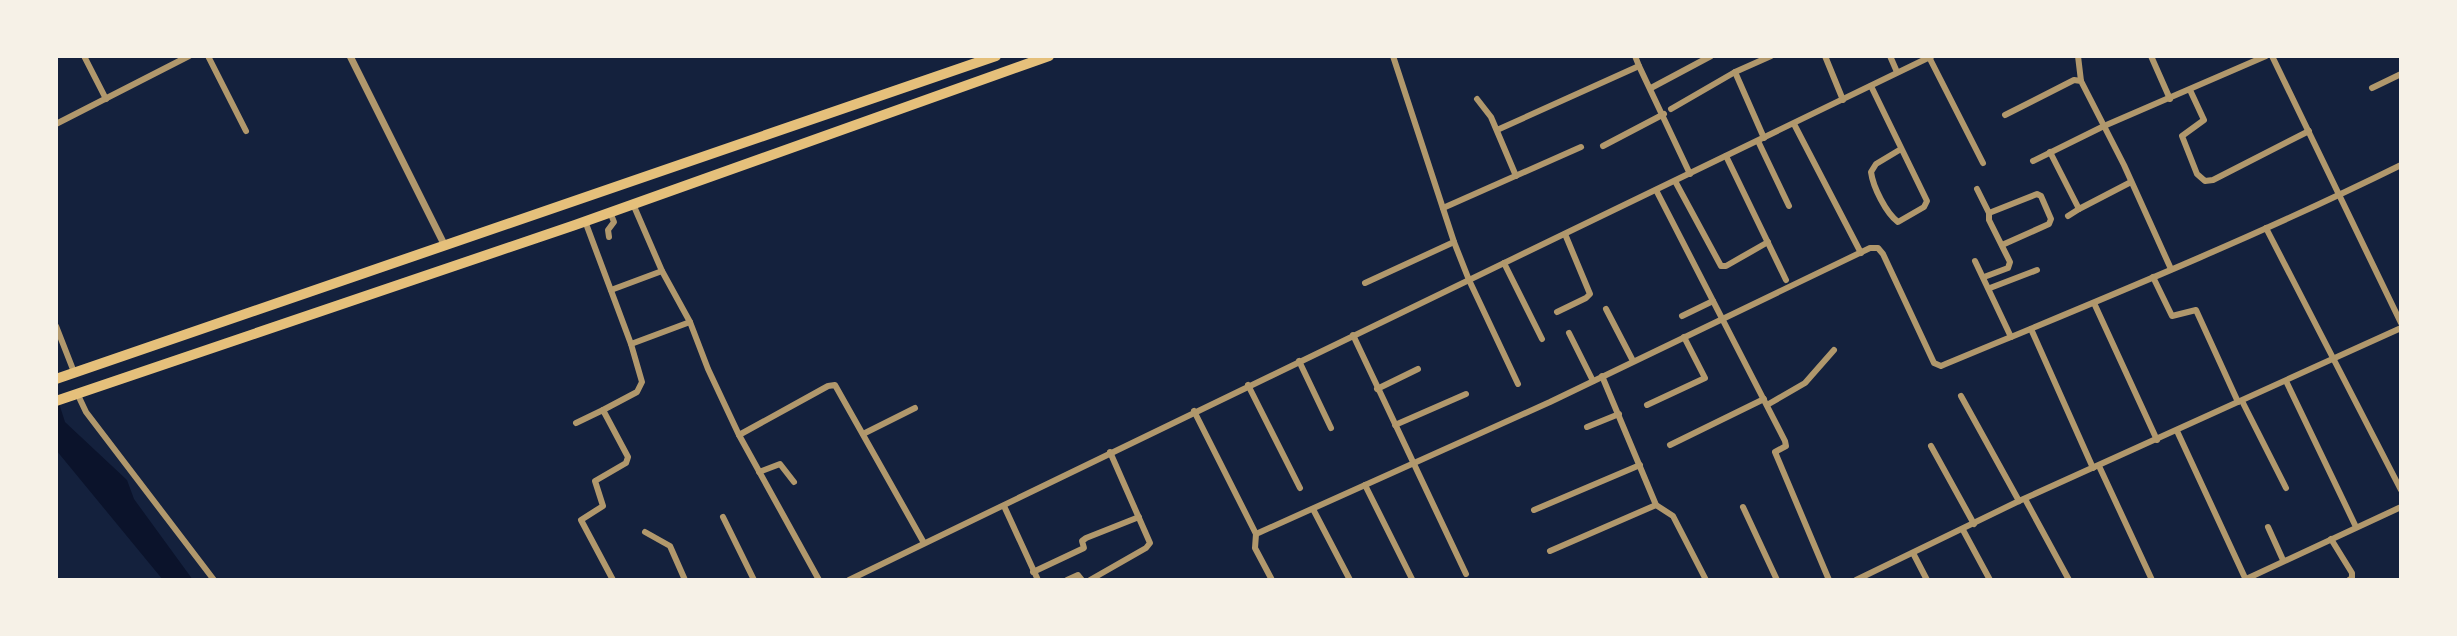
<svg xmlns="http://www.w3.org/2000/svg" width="2457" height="636" font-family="Helvetica,sans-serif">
<rect width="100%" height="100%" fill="#14213d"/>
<!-- water -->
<polygon fill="#0b132b" points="56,394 65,422 127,480 134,499 193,580 163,580 56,450"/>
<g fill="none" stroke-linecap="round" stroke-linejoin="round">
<!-- minor -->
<g stroke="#b1986c" stroke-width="6">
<polyline points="84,56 106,99"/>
<polyline points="208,56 246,131"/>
<polyline points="1393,56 1454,242 1469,280 1518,384"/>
<polyline points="1825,56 1843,100"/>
<polyline points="1890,56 1897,72"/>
<polyline points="2078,56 2081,81"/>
<polyline points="2151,56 2170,99"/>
<polyline points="2272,56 2401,323"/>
<polyline points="1929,57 1983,163"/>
<polyline points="1639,66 1690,174"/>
<polyline points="1735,72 1764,138"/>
<path d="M1871,86L1927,201L1924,207L1898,222C1886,213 1873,187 1871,172L1876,164L1901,149"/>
<polyline points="1651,88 1711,56"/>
<polyline points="2372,88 2401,74"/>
<polyline points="2190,90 2204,120 2182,136 2197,174 2205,181 2213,180 2309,131"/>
<polyline points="1477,99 1491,117 1516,176"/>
<polyline points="1671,109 1735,72 1771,56"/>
<polyline points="2005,115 2074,80 2081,81 2124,165 2171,269"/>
<polyline points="56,124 189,56"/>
<polyline points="1794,124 1861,253"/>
<polyline points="1497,130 1639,66 1635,56"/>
<polyline points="1758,141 1789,206"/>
<polyline points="1603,146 1664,114"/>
<polyline points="2050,152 2079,209 2131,182"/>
<polyline points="1726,156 1786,280"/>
<polyline points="2033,161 2104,126 2266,56"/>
<polyline points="1675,181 1721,266 1726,266 1768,242"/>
<polyline points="1977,189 1989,213 1989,220 2010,262 2008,268 1984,277"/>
<polyline points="1656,190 1785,441 1786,446 1775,452 1829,580"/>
<polyline points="633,204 662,271 690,322 708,369 739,435 819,580"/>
<polyline points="1443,208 1581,147"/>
<polyline points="1989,213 2037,194 2041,196 2051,219 2049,224 2002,245"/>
<polyline points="2068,216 2079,209"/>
<polyline points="585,221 631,344 642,382 637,392 603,410"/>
<polyline points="2266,228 2401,490"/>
<polyline points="609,237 608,230 614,222 610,212"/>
<polyline points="1975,261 2011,337"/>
<polyline points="1504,263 1542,339"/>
<polyline points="2153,277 2172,316 2196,310 2238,402"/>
<polyline points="1365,283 1454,242"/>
<polyline points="1990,288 2037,270"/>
<polyline points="611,290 662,271"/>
<polyline points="2094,303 2157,440"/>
<polyline points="1606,309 1633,361"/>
<polyline points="1557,312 1586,298 1590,294 1565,234"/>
<polyline points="1682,316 1713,301"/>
<polyline points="56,326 74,372"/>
<polyline points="2031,329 2093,468"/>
<polyline points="1569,333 1593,381"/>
<polyline points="1353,335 1466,574"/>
<polyline points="631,344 690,322"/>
<polyline points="1299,361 1331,428"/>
<polyline points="1602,376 1656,505 1673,516 1706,580"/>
<polyline points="2286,381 2356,527"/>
<polyline points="1248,385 1300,488"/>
<polyline points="1377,389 1418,369"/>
<polyline points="77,393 86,412 214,580"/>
<polyline points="1961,396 2019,501"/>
<polyline points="2242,401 2286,488"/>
<polyline points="1647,405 1705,378 1684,337"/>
<polyline points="1767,405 1805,383 1834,350"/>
<polyline points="1194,411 1256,534"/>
<polyline points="576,423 603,410 628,457 626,463 595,481 603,506 581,520 613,580"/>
<polyline points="1395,425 1466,394"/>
<polyline points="1587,427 1619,414"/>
<polyline points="2177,431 2246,580"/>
<polyline points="863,434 915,408"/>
<polyline points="739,435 828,386 835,385 924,543"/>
<polyline points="1670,445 1764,399"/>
<polyline points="1931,446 1974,524"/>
<polyline points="2099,466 2152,580"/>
<polyline points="759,472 780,464 794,482"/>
<polyline points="1365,485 1412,579"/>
<polyline points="2025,499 2069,580"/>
<polyline points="1004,506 1038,580"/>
<polyline points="1743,507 1777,580"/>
<polyline points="1313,509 1350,580"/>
<polyline points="1534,510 1640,465"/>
<polyline points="723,517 754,580"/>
<polyline points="2268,527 2283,560"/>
<polyline points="1963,530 1990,580"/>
<polyline points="645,532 670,546 685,580"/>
<path d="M1256,534L1550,402L1870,248H1878L1883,254L1934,363L1941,366C2095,302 2251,239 2401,165"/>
<polyline points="1256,534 1255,548 1272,580"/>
<polyline points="2331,539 2352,573 2352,578 2349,580"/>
<polyline points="1550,551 1656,505"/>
<polyline points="1913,553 1927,580"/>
<polyline points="1033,572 1084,548 1082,541 1086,538 1139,517"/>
<polyline points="849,580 1932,56"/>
<polyline points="1067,580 1078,575 1082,580"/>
<polyline points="1090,580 1146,548 1150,543 1110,452"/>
<polyline points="1856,580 2019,501 2401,328"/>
<polyline points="2244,580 2401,507"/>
</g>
<!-- tertiary -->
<polyline stroke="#b1986c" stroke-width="7" points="350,56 444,244"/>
<!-- trunk -->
<g stroke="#e5c07b" stroke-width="10">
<polyline points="56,379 996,56"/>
<polyline points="56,401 575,225 1049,56"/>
</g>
</g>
<!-- border -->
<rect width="2457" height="636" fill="none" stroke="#f6f1e7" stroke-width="116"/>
</svg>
